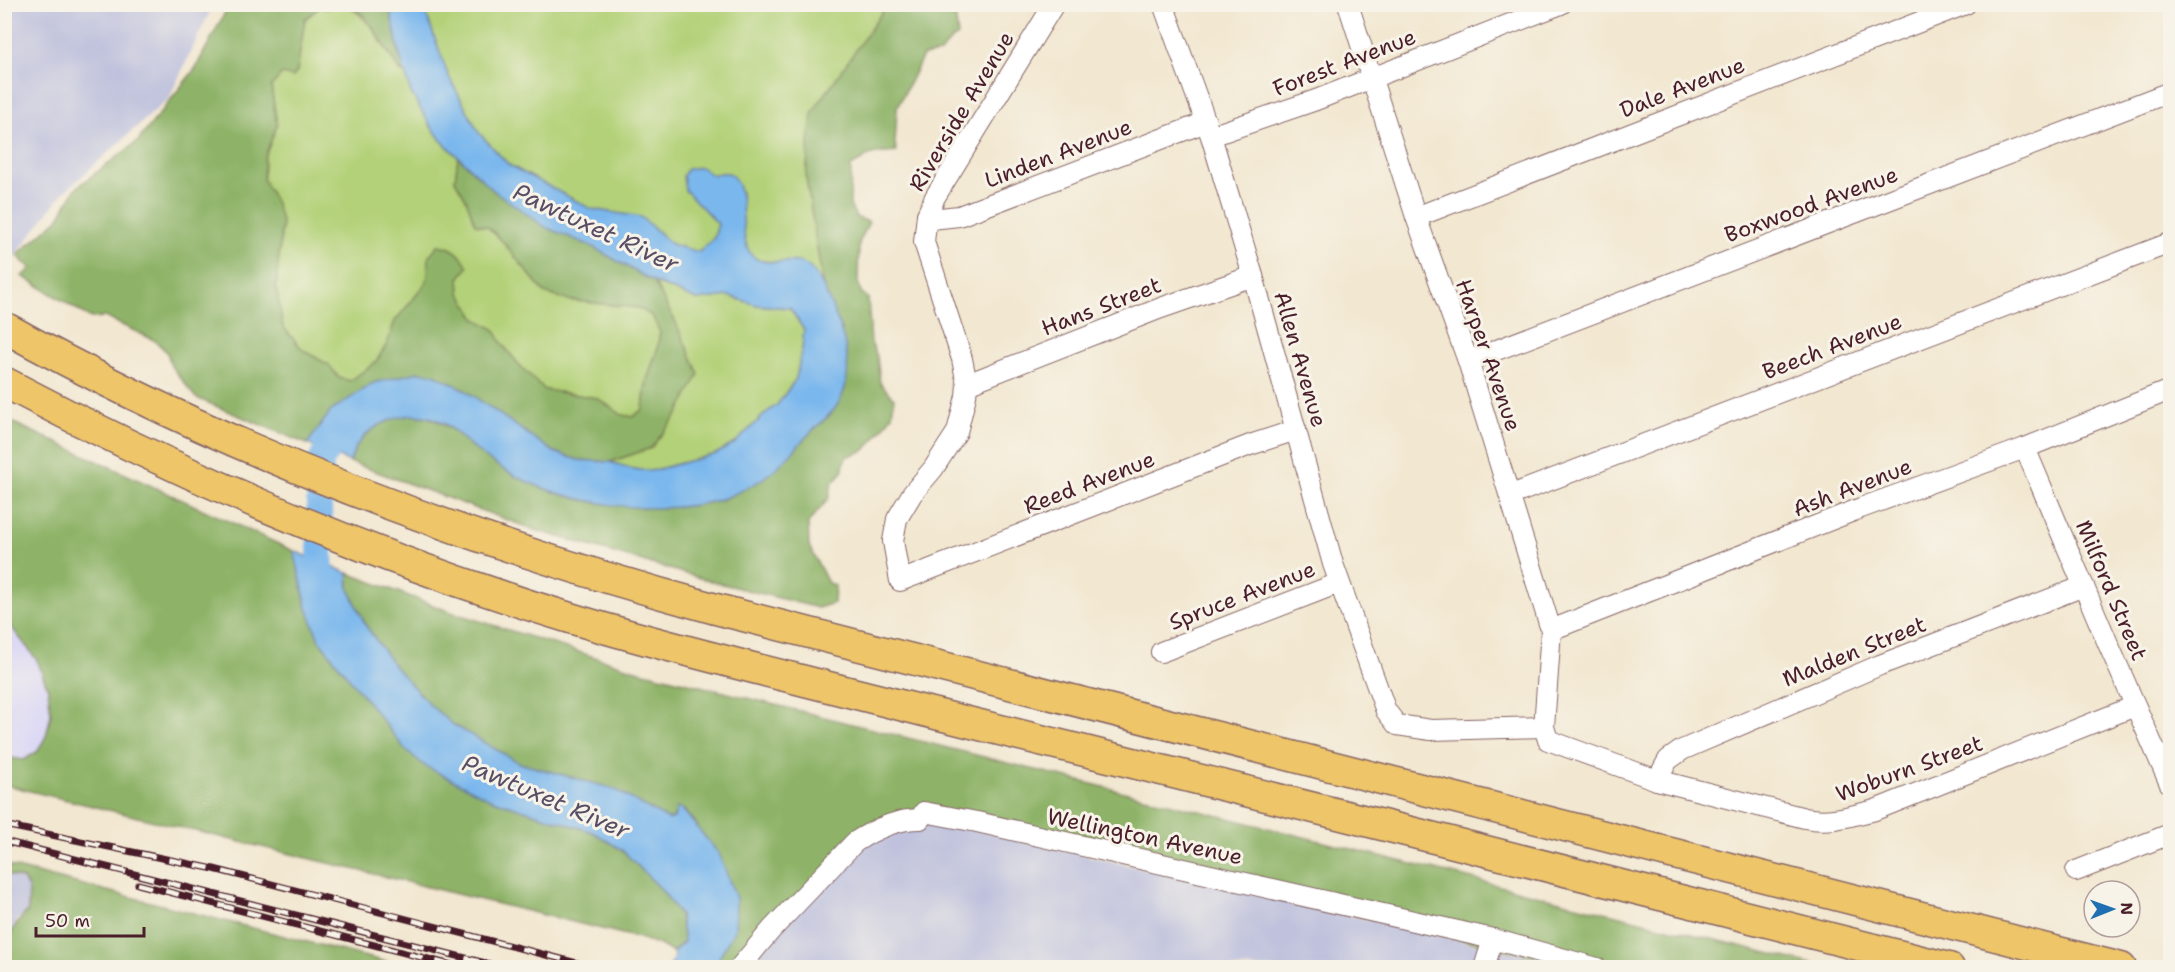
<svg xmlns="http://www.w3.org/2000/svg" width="2175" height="972" font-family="'Shantell Sans',sans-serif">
<rect width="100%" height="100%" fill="#f7f3e8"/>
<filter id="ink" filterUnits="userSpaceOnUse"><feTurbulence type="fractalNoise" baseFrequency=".0167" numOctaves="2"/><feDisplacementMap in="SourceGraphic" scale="12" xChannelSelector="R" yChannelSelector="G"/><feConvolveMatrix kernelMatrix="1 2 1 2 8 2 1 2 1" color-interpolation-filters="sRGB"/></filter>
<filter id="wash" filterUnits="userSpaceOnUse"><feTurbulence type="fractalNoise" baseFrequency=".008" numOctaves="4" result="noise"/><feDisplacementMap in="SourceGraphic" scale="24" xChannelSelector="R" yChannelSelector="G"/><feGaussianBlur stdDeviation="1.35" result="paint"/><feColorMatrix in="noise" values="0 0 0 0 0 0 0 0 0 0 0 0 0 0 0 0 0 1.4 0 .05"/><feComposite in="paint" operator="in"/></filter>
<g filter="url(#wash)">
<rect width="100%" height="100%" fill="#f2e7d0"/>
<!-- built -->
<polygon fill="#d9d6f7" points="4,619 37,660 48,689 51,714 46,736 38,751 24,760 5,757"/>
<!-- industrial -->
<g fill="#c0c2dd">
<polygon points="5,4 213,5 169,98 62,194 8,265 4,262"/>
<polygon points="923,818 1579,968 741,968 854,845"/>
<polygon points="5,874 23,879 29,889 28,911 17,920 12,932 5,940"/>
</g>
<!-- green -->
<g fill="#b3d178" stroke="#7e7852" stroke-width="1.5">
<path d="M333,5L348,6L360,15L372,27L399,70L407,76L411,93L441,140L458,157L455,180L466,199L475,224L488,227L503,242L545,293L567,300L639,308L652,316L660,332L657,350L646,383L643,409L633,417L622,415L597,398L545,390L520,366L503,345L494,329L476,319L460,293L459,278L468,267C461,254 453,247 439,245L429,256L428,277L423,287L395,321L387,344L376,362L350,381L339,378L329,365L303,350L283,327L276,287L282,224L263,179L264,159L277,125L271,86L282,74L297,71L305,19L320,7Z"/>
<polygon points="423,5 887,5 812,114 806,177 823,286 808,267 800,263 760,261 750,255 743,237 741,191 725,173 712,175 685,190 718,224 714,238 699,252 673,245 641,218 591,209 509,165 479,133 448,75"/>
<polygon points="654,282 697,300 729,296 757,305 790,308 804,330 802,350 796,379 777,405 766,413 735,443 716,454 651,471 633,469 610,462 651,448 675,321"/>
</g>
<!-- forest -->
<g fill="#8eb368" stroke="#6c694a" stroke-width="1.5">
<path d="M229,5H389L400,56L407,76C386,59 375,15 348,6C344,5 338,5 333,5L327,9L320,7L305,19L297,71L293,77L282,74L271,86L277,125L264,159L263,179L276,203L282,224L276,287L283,327L303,350L329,365L339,378L350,381L376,362L387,344L395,321L423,287L428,277L429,256L438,245C453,247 461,254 468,267L459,278L460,293L476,319L494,329L503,345L520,366L545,390L597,398L622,415L633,417L643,409L646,383L657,350L660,332L652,316L639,308L567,300L545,293L503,242L488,227L475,224L466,199L455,180L458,157L493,190L545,226L591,246L654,282L675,321L699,374L678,414L651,448L610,462L578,460L554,452L463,389L419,372L373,383L331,411L307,444L196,398L171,366L167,352L154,340L105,317L91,318L22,276L29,271L30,267L22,261L18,254L58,219L76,188L138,141L195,69Z"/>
<path d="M887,5H954L958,36L951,40L940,53L923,56L897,108L895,144L897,152L872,154L851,166L850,205L856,217L869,222L859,243L858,282L861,292L868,298L871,343L877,356L880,383L894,398L892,415L886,424L865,450L846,457L842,472L832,483L829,498L808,523L809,546L828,583L835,585L834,603L818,608L707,580L532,529L350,462C352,456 354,449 358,444C373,423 407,408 433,419C451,426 464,439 478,452L689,506L721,500L754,484L832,413L842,330L823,286L806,177L812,113Z"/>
<polygon points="5,419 294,551 307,608 319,640 405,749 490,799 593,832 622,850 661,889 680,915 684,942 672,952 660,945 639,938 5,785 5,757 24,760 38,751 46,736 51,714 48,689 37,660 5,619"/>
<polygon points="348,573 451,612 636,670 1824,967 1579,967 950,819 878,830 741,967 714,967 735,929 696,823 684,810 677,808 674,818 669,820 614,789 519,763 452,724 430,705 396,668 366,626 349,589"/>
<path d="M5,865L406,967H5V940C15,930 16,921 28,911L29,889L23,879L5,874Z"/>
</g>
<!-- water -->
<g fill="#7ab7ed" stroke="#626b8c" stroke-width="1.5">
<path d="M389,5H423L448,75L479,133L509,165L591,209L641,217L673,245L699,252L714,238L718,224L685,190L683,176L687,169L701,167L712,175C717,174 725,171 730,174C749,188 738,230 749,251C759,272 792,254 808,266C820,276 827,295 833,309C847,341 857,383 832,412C825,420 814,428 806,437C789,456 772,476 748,487C739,492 729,497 719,500C654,518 561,504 503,469C495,464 485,458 477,451C462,439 449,422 429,417C404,411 372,423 357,445C354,450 352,456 350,462L307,444L331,411L373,383L419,372L434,374L463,389L554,452L578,460L610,462L633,469L651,471L716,454L735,443L766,413L777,405L796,379L802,350L804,330L790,308L757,305L729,296L697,300L654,282L591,246L545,227L493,190L441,140L430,125L411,93L400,56Z"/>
<polygon points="294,551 348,573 349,589 366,626 396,668 430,705 452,724 519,763 614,789 669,820 674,818 677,808 683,810 719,854 736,898 735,929 714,967 670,967 674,956 673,952 684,942 680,915 661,889 622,850 593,832 490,799 425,766 405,749 319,640 307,608"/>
</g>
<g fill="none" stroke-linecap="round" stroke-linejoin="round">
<!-- river -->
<polyline stroke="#7ab7ed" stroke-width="26" points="324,595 321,587 319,504 321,461 337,430 345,424"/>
</g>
</g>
<g filter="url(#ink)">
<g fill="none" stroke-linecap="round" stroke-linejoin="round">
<!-- minor casing -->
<g stroke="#856565" stroke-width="22">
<g id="minor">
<polyline points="1054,4 935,197 927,215 924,242 962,359 967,384 966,396 957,432 933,469 912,494 897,519 893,541 900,581 1250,445 1296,430"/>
<polyline points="1163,4 1211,136 1253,276 1333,564 1386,711 1397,725 1431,730 1544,727"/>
<path d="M1348,4L1416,217L1468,361L1551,630L1544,727L1548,740L1657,780L1805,818C1830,823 1851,816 1875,810L2135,706"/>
<polyline points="1211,136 1316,100 1561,4"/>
<polyline points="927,215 931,219 959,216 1206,122"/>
<polyline points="1416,217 1966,4"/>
<path d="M1468,361C1702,272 1936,182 2170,92"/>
<polyline points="967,384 1161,308 1253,276"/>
<polyline points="2025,448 2109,646 2170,784"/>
<polyline points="1511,495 2170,243"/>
<polyline points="1551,630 1861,508 2025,448 2170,390"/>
<polyline points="1161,652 1339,583"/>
<polyline points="1657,780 1668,760 1682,750 1880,665 2084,586"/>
<polyline points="2076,871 2170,834"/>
<path d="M739,968L772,929L855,842C875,829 897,819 920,819L924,812L977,822L1493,939L1597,968"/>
<polyline points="1484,968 1493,939"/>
</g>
</g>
<!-- highway casing -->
<g stroke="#856565" stroke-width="33">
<g id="highway">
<path d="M4,327C228,452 469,542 716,609L2121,968"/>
<path d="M4,382C186,478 374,558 570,618C645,641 721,660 797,679C906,707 1016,734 1125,761C1400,829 1674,898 1949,968"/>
</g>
</g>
<!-- minor -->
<use href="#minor" stroke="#fff" stroke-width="20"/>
<!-- highway -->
<use href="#highway" stroke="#eec569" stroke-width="30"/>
<!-- rail casing -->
<g stroke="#4a1f2b" stroke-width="7">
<g id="rail">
<polyline points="4,825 214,869 596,968"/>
<polyline points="4,841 505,968"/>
<polyline points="138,884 463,968"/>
</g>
</g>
<!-- rail -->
<use href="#rail" stroke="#f7f3e8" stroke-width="4.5" stroke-dasharray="14" stroke-linecap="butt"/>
</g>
</g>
<g text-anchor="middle" stroke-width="6" stroke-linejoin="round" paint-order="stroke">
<!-- street labels -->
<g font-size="22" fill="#4a1f2b" stroke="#f7f3e8">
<text transform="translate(1344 62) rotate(-21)" y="8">Forest Avenue</text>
<text transform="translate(1682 87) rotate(-21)" y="8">Dale Avenue</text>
<text transform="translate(961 111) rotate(-59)" y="8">Riverside Avenue</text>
<text transform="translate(1058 153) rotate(-21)" y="8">Linden Avenue</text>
<text transform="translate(1811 204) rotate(-20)" y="8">Boxwood Avenue</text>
<text transform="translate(1101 306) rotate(-21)" y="8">Hans Street</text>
<text transform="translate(1832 346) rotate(-21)" y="8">Beech Avenue</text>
<text transform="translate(1489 355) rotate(71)" y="8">Harper Avenue</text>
<text transform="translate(1301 359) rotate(74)" y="8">Allen Avenue</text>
<text transform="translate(1089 482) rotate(-21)" y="8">Reed Avenue</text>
<text transform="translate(1852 487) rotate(-21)" y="8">Ash Avenue</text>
<text transform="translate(2112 590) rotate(67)" y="8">Milford Street</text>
<text transform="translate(1242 595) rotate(-21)" y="8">Spruce Avenue</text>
<text transform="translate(1854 651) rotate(-22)" y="8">Malden Street</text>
<text transform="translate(1909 768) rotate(-20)" y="8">Woburn Street</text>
<text transform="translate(1145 836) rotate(12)" y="8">Wellington Avenue</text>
</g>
<!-- water labels -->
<g font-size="24" font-style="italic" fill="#584d65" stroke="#f7f3e8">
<text transform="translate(596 228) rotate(25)" y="8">Pawtuxet River</text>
<text transform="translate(546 797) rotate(23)" y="8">Pawtuxet River</text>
</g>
</g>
<!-- margin -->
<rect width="2175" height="972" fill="none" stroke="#f7f3e8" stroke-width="24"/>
<!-- north arrow -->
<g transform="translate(2112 909) rotate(89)"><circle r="28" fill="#f7f3e8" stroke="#b29e9c" stroke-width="1.5"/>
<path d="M0-4.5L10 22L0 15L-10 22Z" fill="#1f6fb2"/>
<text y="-9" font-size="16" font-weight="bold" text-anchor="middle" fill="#4a1f2b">N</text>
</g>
<!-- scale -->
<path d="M36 927v9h108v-9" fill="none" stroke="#4a1f2b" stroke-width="3"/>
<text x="45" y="927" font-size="18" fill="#4a1f2b" stroke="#f7f3e8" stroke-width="4.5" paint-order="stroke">50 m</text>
</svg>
